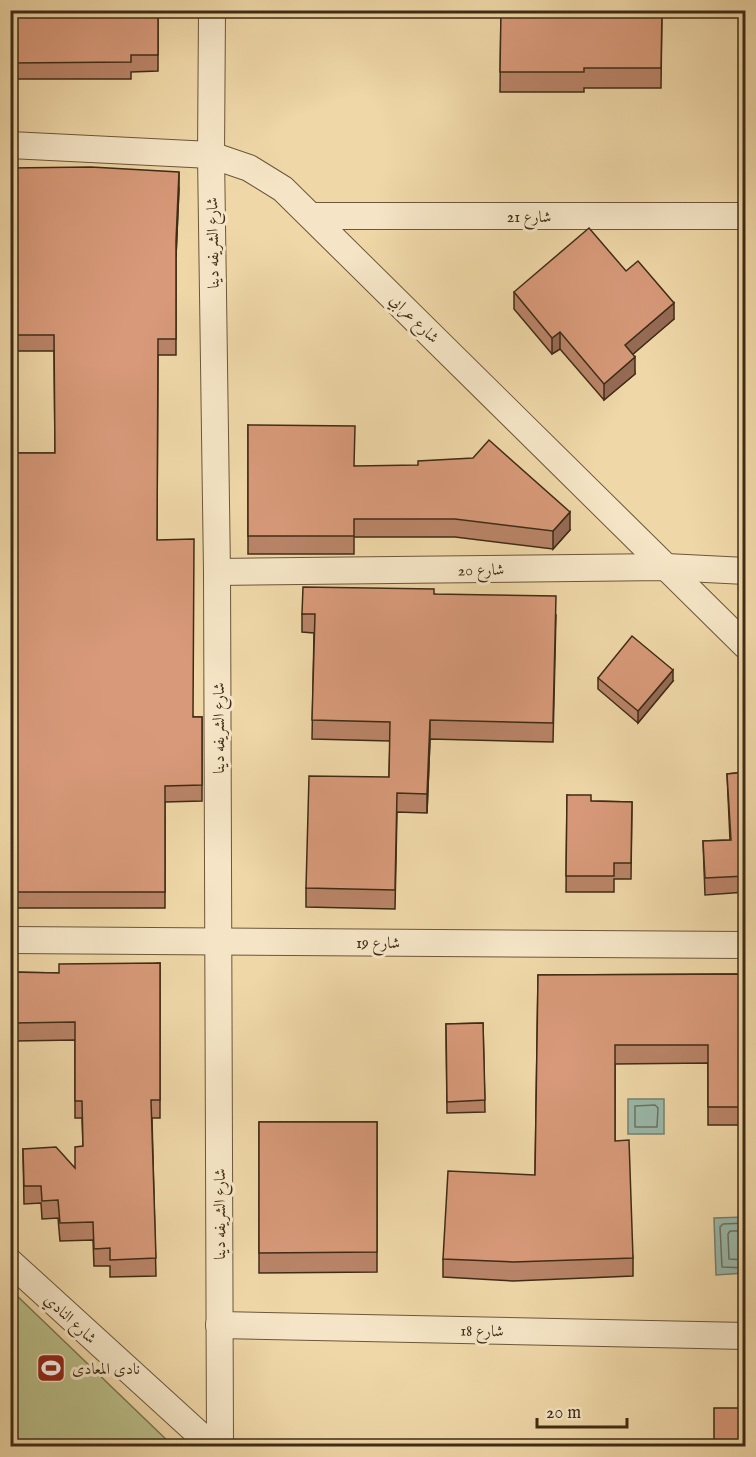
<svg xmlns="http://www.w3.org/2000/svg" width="756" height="1457" font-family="'IM FELL English',Amiri,serif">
<rect width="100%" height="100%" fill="#efd7a7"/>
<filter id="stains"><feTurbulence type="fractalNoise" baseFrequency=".00333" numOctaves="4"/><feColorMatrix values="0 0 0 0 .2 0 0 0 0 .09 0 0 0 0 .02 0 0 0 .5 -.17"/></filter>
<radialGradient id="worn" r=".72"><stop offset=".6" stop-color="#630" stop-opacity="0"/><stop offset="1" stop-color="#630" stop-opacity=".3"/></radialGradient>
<!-- pitch -->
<polygon fill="#b9be88" stroke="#7c754f" stroke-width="1.5" points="11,1290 173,1446 11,1446"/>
<!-- water -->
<g fill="#9ab9ab" stroke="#76816f" stroke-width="1.5">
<rect x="628" y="1099" width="36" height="35"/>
<polygon points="745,1217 745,1273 716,1275 714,1218"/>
</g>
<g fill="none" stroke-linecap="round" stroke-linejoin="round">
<!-- shore -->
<g stroke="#6c7260" stroke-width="1.5">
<polygon points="655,1105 658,1108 657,1127 635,1127 635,1106"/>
<polyline points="746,1223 723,1224 720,1227 722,1267 746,1268"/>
<polyline points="746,1231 730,1231 728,1234 729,1259 746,1260"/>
</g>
<!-- minor casing -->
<g stroke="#6b573a" stroke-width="28">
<g id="minor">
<polyline points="212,10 211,155 217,572 220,1446"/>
<polyline points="10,145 211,155 249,168 283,189 746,646"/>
<polyline points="312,216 746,216"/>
<polyline points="217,572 666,567 746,571"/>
<polyline points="10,940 746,945"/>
<polyline points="10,1262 212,1446"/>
<polyline points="219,1325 746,1336"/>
</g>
</g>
<!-- minor -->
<use href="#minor" stroke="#f5e5c6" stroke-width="26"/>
</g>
<!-- wall -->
<g fill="#b98468" stroke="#3f2c16" stroke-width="1.5">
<polygon points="10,10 158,10 158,71 131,72 131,79 10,79"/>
<polygon points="501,10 662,10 661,88 584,88 584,92 500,92"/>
<polygon points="742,69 746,69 746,152 744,153"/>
<polygon points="10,168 179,188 176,256 176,355 158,355 157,540 193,717 202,717 202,801 165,802 165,908 10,908 10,453 55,453 54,351 10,351"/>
<polygon points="626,271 674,319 632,354 635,374 604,400 560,349 552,354 514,309 514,292"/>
<polygon points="248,425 355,466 570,530 553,549 455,537 354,537 354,554 248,554"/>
<polygon points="434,594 556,615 553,742 430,739 427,813 397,812 395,909 306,907 306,888 389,777 390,741 312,739 314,633 302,632 302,614"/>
<polygon points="598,678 673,681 638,723 598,689"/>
<polygon points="746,772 746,892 705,895 703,841 730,840 727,774"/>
<polygon points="567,795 591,801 632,802 631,879 614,879 614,892 566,892"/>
<polygon points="160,963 160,1118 152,1118 156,1276 110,1277 110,1266 94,1266 93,1240 60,1241 58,1218 42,1219 41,1203 24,1204 23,1149 75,1168 83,1146 82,1118 75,1118 75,1040 14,1041 13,1119 10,1122 10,972 59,973"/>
<polygon points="746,974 746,1125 708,1125 708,1063 615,1064 615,1141 633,1258 633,1276 513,1281 443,1277 443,1259 535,1175 538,975"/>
<polygon points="483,1023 485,1112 447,1113 446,1024"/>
<polygon points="259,1122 377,1122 377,1272 259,1273"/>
</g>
<!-- shaded-wall -->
<g fill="#966b55" stroke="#3f2c16" stroke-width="1.5">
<polygon points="179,172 179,188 176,257 176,241"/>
<polygon points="674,303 674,319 625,361 625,345"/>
<polygon points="560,332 560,349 552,354 552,338"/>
<polygon points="635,357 635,374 604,400 604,384"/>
<polygon points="570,512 570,530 553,549 553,531"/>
<polygon points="673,670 673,681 638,723 638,711"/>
<polygon points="430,720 430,739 427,813 427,794"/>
<polygon points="14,1041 13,1119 10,1122 10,1104"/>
</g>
<!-- building -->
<g fill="#d79979" stroke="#3f2c16" stroke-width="1.5">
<polygon points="10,10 158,10 158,55 131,55 131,62 10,63"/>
<polygon points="501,10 662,10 661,68 584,68 584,72 500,72"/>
<polygon points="742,69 746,69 746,141 744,141"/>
<polygon points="91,167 179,172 176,241 176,339 158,339 157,540 194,539 193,717 202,717 202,785 165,786 165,892 10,892 10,453 55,453 54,335 10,335 10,168"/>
<polygon points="589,228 626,271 638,261 674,303 625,345 635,357 604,384 560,332 552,338 514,292"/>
<polygon points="248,425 355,426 354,466 418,465 418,461 473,458 489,440 570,512 553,531 455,519 354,519 354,536 248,536"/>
<polygon points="303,587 434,589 434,594 556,596 553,723 430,720 427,794 397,793 395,890 306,888 309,776 389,777 390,722 312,720 315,614 302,614"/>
<polygon points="632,636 673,670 638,711 598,678"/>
<polygon points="746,772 746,876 705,878 703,841 731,840 727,774"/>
<polygon points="567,795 591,795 591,801 632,802 631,863 614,863 614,876 566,876"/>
<polygon points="160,963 160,1100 151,1100 156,1258 110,1260 110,1248 94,1249 93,1222 60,1223 58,1200 42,1201 41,1186 24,1186 23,1149 56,1147 75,1168 75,1147 83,1146 82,1101 75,1101 75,1022 14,1023 13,1102 10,1104 10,972 59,973 59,964"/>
<polygon points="746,974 746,1107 708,1107 708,1045 615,1045 615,1141 629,1140 633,1258 513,1262 443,1259 448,1171 535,1175 538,975"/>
<polygon points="483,1023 485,1100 447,1102 446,1024"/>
<polygon points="259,1122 377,1122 377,1252 259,1253"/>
<rect x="714" y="1408" width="32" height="38"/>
</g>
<!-- icons -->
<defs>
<g id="stadium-square" transform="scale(1.5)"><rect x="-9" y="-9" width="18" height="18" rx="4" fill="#8f2418" stroke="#f5e5c6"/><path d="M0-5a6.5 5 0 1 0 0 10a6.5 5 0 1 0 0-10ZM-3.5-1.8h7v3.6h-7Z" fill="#fff"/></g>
</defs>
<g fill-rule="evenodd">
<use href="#stadium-square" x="51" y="1368"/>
</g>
<g text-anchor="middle" stroke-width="6" stroke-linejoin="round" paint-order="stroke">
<!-- street labels -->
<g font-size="16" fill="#3f2c16" stroke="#f5e5c6">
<text x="529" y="222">شارع 21</text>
<text transform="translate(212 243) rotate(-91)" y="6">شارع الشريفه دينا</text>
<text transform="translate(415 318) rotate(45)" y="6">شارع عرابي</text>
<text transform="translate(481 569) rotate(-1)" y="6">شارع 20</text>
<text transform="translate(218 728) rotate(-90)" y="6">شارع الشريفه دينا</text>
<text x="378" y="948">شارع 19</text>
<text transform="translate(219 1214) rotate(-90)" y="6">شارع الشريفه دينا</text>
<text transform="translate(71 1318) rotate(43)" y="6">شارع النادي</text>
<text transform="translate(482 1330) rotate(1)" y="6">شارع 18</text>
</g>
<!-- poi labels -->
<g font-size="16" fill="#3f2c16" stroke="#f5e5c6" text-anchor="start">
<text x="72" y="1374">نادى المعادى</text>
</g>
</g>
<!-- margin -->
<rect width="756" height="1457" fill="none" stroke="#efd7a7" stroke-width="36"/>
<rect x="12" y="12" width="732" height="1433" fill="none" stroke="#3f2c16" stroke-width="3"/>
<rect x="18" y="18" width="720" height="1421" fill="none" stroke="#3f2c16" stroke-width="1.5"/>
<!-- scale -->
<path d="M537 1418v9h90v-9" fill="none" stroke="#3f2c16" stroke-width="3"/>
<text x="546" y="1418" font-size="18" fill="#3f2c16" stroke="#f5e5c6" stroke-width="4.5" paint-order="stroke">20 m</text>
<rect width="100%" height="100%" filter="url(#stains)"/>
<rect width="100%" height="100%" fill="url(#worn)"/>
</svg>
